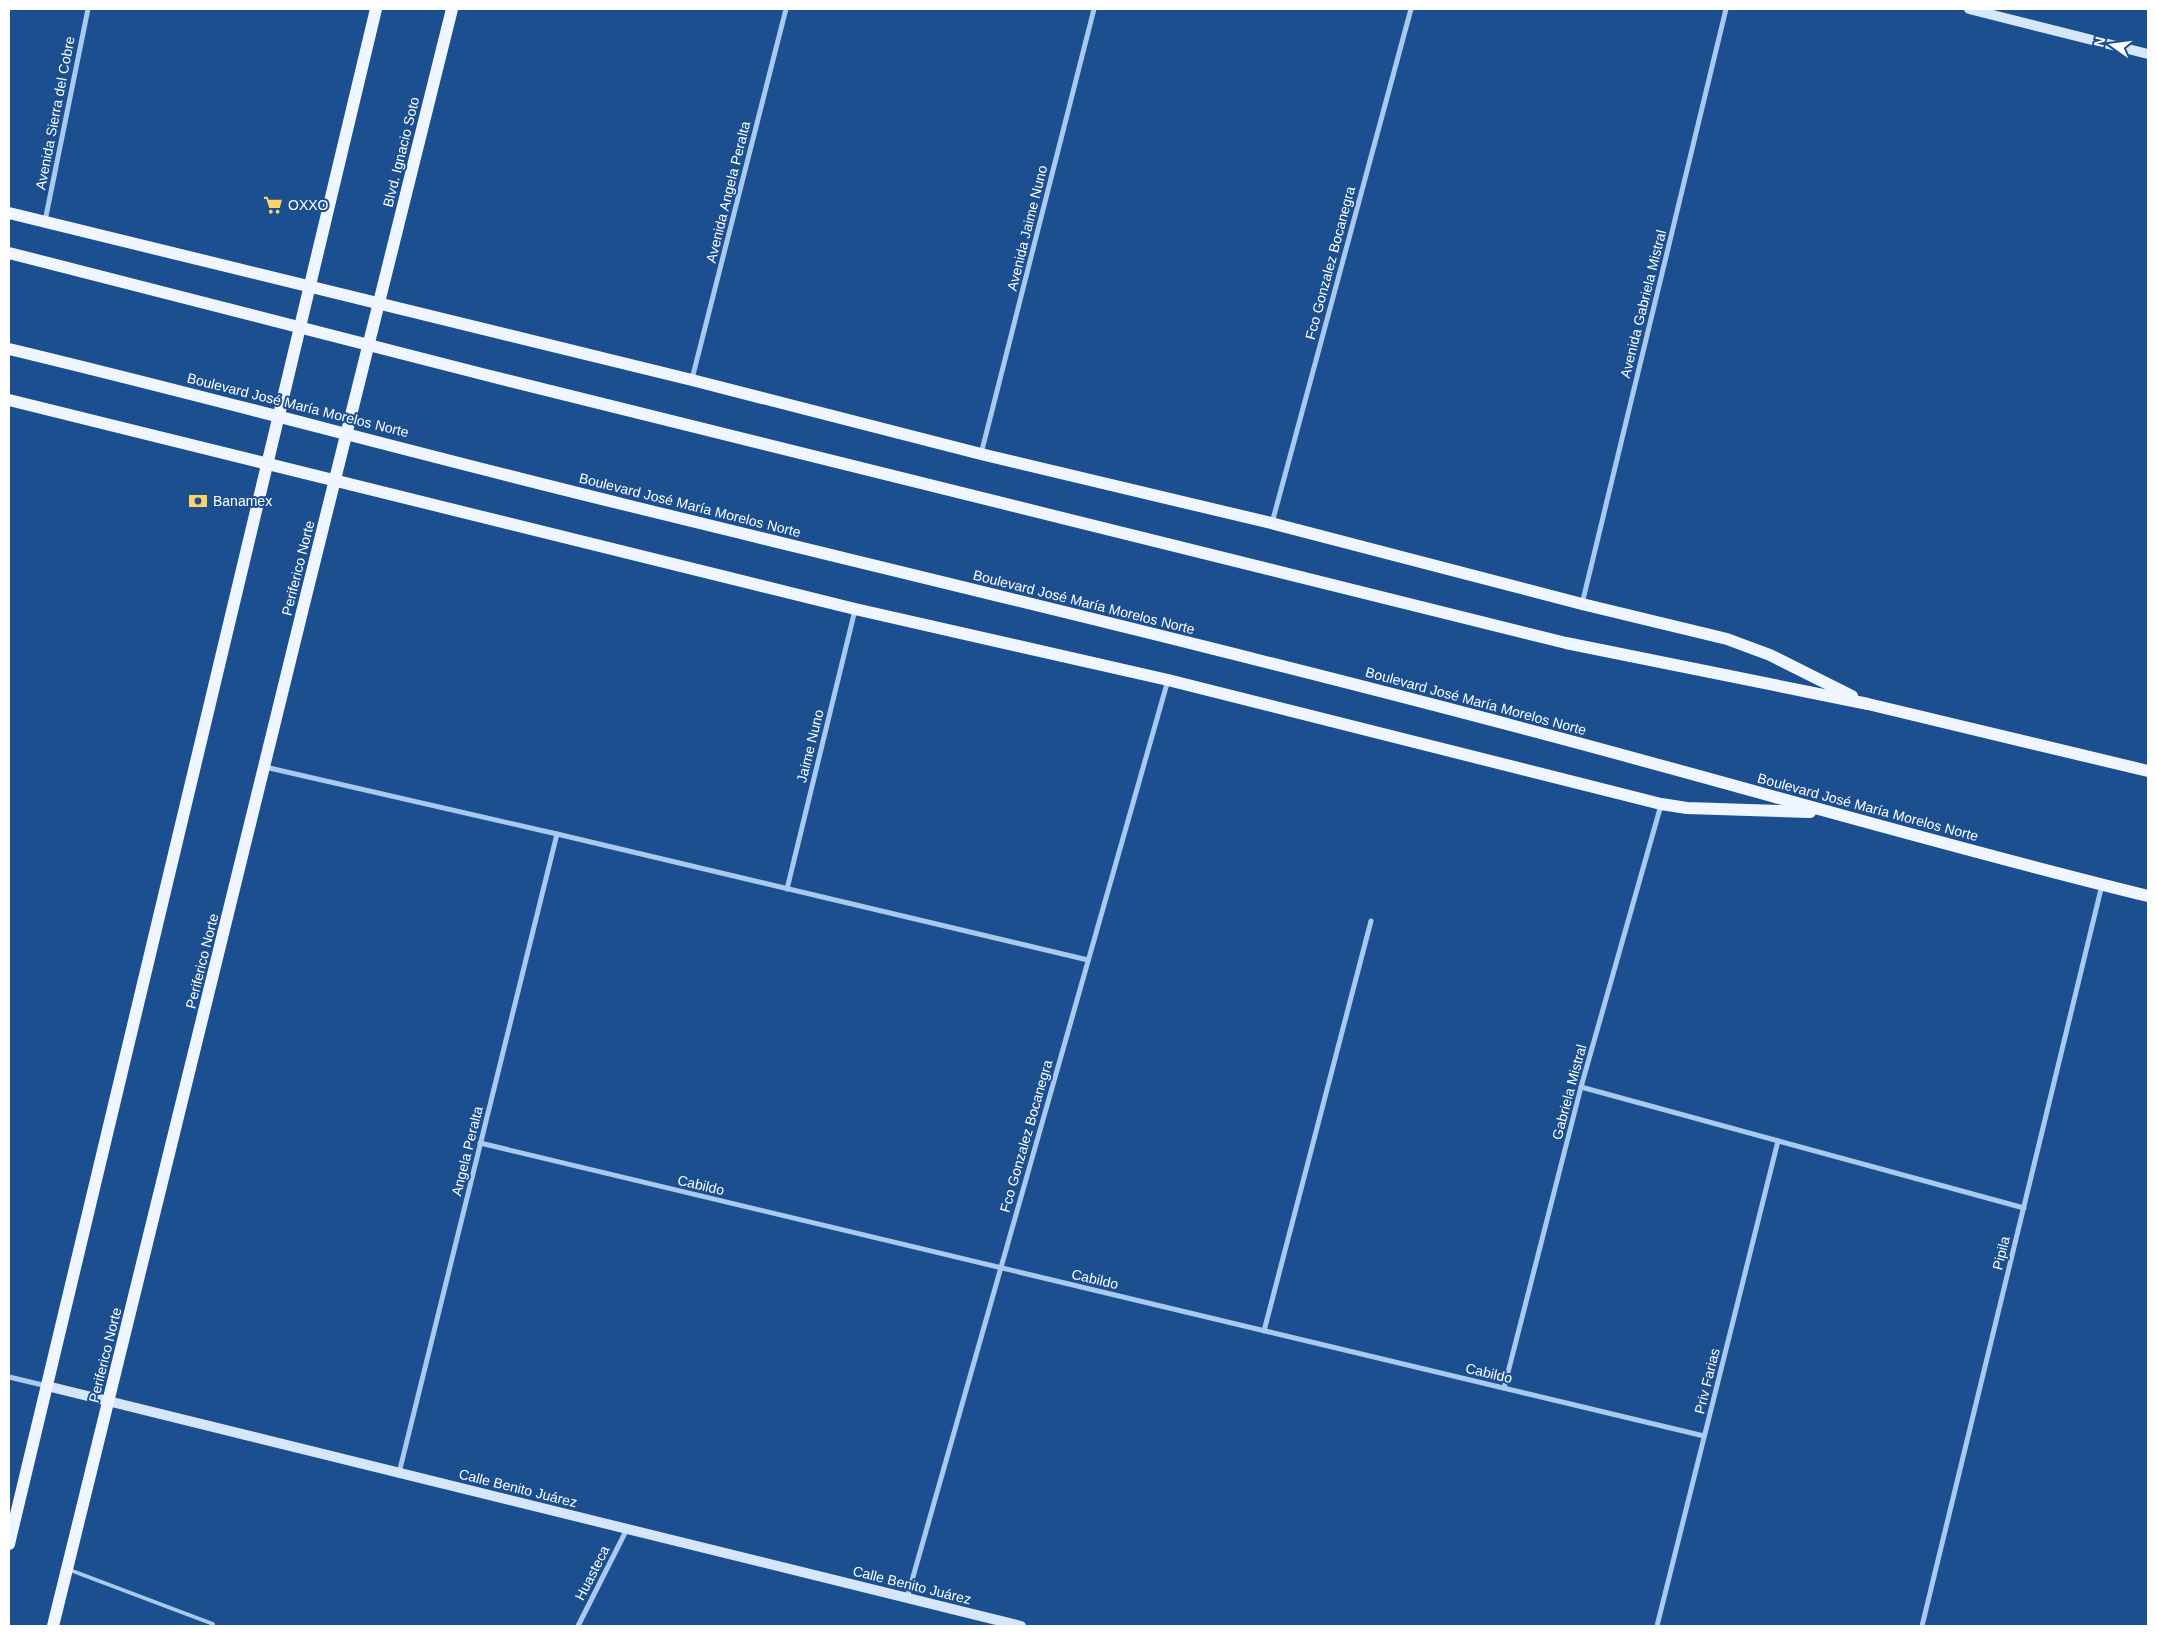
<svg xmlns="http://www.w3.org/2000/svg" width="2157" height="1635" font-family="Helvetica,sans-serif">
<rect width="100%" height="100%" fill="#1b4f8f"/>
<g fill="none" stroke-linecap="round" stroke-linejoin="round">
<!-- lane -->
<polyline stroke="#a9c9ee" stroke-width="4" points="70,1570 213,1624"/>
<!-- street -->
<g stroke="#a9c9ee" stroke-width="5">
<polyline points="45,221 88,9"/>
<polyline points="692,379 786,9"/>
<polyline points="981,454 1094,9"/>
<polyline points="1272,523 1411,9"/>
<polyline points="1582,604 1726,9"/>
<polyline points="265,767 557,834 1088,960"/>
<polyline points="787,889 855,610"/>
<polyline points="1581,1087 2024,1208"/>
<polyline points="480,1143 1704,1436"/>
<polyline points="1264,1331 1371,921"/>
<polyline points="9,1377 47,1386"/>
<polyline points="1504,1388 1581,1087 1661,805"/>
<polyline points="399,1473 557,834"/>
<polyline points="907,1598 1168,680"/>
<polyline points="578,1626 627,1529"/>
<polyline points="1657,1626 1778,1141"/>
<polyline points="1922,1626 2102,885"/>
</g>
<!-- secondary -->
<g stroke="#d6e6fa" stroke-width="10">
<polyline points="1969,9 2148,54"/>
<polyline points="47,1386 1021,1626"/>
</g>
<!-- primary -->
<g stroke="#f0f6ff" stroke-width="12">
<polyline points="9,213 692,380 981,454 1271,523 1582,604 1727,639 1770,655 1852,696"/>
<polyline points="9,253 486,375 1566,643 1868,704 2148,771"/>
<path d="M9,349C214,398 417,454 622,504C931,580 1241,653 1548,735C1748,788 1947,847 2148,896"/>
<polyline points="9,400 855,609 1168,680 1661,804 1687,808 1810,812"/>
<polyline points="9,1544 376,9"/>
<polyline points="53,1626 304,604 452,9"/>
</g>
</g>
<!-- icons -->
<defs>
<g id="supermarket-bare" transform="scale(1.5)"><path d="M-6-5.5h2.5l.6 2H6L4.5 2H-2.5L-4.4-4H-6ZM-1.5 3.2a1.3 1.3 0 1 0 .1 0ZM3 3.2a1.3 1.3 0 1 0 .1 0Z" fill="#ffd166" stroke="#1b4f8f" stroke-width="2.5" paint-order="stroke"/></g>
<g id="bank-bare" transform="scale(1.5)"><path d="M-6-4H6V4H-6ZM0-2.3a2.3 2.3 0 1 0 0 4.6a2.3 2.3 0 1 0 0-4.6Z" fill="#ffd166" stroke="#1b4f8f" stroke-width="2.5" paint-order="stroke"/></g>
</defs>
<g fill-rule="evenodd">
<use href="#supermarket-bare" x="273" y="205"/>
<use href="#bank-bare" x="198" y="501"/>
</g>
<g text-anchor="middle" stroke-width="4" stroke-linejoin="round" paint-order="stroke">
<!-- street labels -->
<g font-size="14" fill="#fff" stroke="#1b4f8f">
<text transform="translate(55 113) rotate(-79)" y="5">Avenida Sierra del Cobre</text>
<text transform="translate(401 152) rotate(-76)" y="5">Blvd. Ignacio Soto</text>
<text transform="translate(728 192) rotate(-76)" y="5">Avenida Angela Peralta</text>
<text transform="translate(1027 228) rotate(-76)" y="5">Avenida Jaime Nuno</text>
<text transform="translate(1330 263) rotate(-75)" y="5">Fco Gonzalez Bocanegra</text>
<text transform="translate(1643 304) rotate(-76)" y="5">Avenida Gabriela Mistral</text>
<text transform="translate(298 405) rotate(14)" y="5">Boulevard José María Morelos Norte</text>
<text transform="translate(690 505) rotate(14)" y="5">Boulevard José María Morelos Norte</text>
<text transform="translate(298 568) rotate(-76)" y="5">Periferico Norte</text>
<text transform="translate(1084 602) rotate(14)" y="5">Boulevard José María Morelos Norte</text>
<text transform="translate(1476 701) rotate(15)" y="5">Boulevard José María Morelos Norte</text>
<text transform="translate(810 746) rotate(-76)" y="5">Jaime Nuno</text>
<text transform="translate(1868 807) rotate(15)" y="5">Boulevard José María Morelos Norte</text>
<text transform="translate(202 961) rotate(-76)" y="5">Periferico Norte</text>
<text transform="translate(1569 1092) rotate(-75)" y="5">Gabriela Mistral</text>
<text transform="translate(1026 1136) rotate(-74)" y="5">Fco Gonzalez Bocanegra</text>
<text transform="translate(467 1151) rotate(-76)" y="5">Angela Peralta</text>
<text transform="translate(701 1185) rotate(13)" y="5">Cabildo</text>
<text transform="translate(2001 1253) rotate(-76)" y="5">Pipila</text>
<text transform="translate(1095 1279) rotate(13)" y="5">Cabildo</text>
<text transform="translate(105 1355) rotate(-76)" y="5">Periferico Norte</text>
<text transform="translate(1489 1373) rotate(13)" y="5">Cabildo</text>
<text transform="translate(1707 1381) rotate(-76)" y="5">Priv Farias</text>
<text transform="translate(518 1488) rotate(14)" y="5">Calle Benito Juárez</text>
<text transform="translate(592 1573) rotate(-63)" y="5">Huasteca</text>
<text transform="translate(912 1585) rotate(14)" y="5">Calle Benito Juárez</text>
</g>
<!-- poi labels -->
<g font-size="14" fill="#fff" stroke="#1b4f8f" text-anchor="start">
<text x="288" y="210">OXXO</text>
<text x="213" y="506">Banamex</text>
</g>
</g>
<!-- border -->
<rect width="2157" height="1635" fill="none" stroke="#ffffff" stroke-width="20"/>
<!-- north arrow -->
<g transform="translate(2112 45) rotate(284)" stroke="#1b4f8f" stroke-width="4" paint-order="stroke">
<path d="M0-4L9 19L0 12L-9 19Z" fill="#ffffff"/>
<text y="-8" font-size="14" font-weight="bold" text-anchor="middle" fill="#ffffff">N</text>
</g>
</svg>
